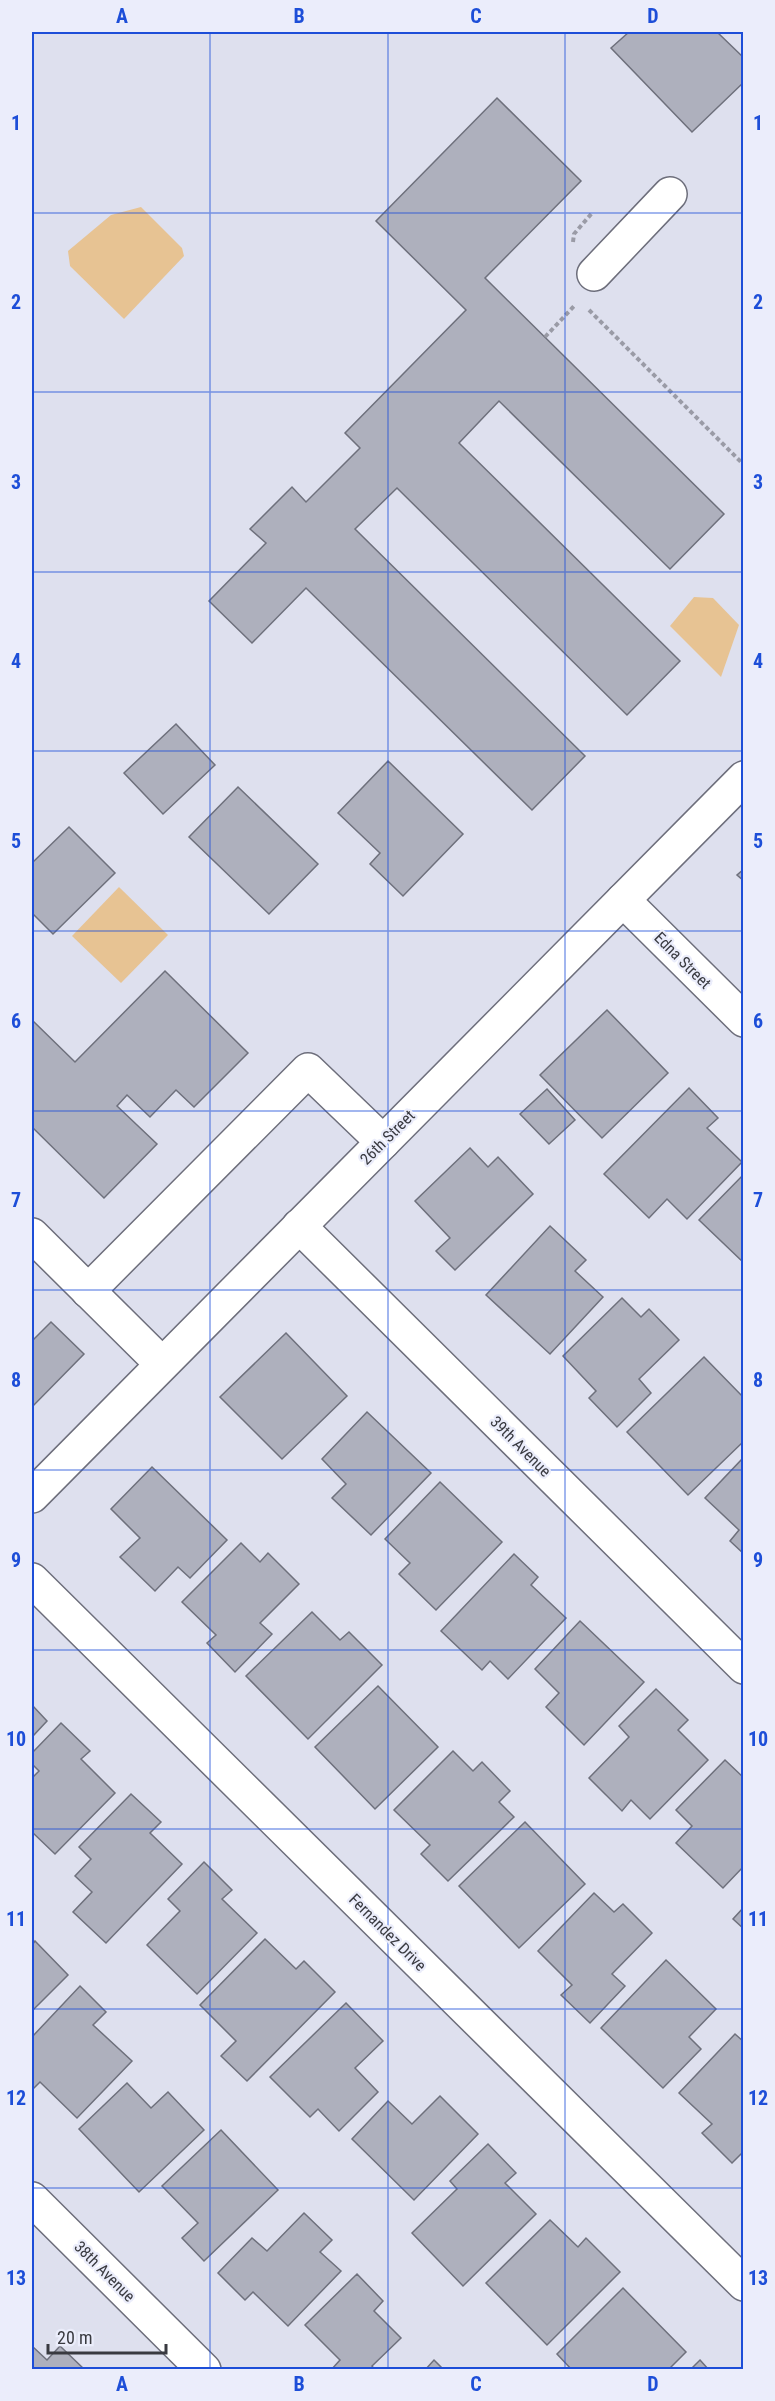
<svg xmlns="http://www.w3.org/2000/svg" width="775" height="2401" font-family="'Roboto Condensed',sans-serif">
<rect width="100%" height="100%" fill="#dee0ee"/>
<!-- green -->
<g fill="#e7c393">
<polygon points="141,207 182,248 184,256 124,319 70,266 68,251 111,215"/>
<polygon points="694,597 713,598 739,625 721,677 670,626"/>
<polygon points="119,887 168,935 121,983 72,936"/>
</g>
<!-- building -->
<g fill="#aeb0bd" stroke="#6e707c" stroke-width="1.5">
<polygon points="629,32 717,32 744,58 744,82 692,132 611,48"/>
<polygon points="497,98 581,181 485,278 724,514 670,569 499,401 459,443 680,661 627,715 397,488 355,529 585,756 532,810 306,588 252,643 209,601 266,543 250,529 292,487 306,502 360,448 345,433 466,310 376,221"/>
<polygon points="176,724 215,765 163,814 124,773"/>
<polygon points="388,761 463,834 403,896 370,864 380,853 338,813"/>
<polygon points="238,787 318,864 269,914 189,837"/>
<polygon points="69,827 115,873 53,934 32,913 32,863"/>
<polygon points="744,869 744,881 737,875"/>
<polygon points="165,971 248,1053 194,1107 176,1090 150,1117 127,1095 117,1106 157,1144 104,1198 32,1127 32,1020 75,1062"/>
<polygon points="607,1010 668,1073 602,1138 540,1075"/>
<polygon points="689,1088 718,1118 707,1128 742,1162 687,1219 667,1199 649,1218 604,1174"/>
<polygon points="547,1089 575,1120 549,1144 520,1114"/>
<polygon points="470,1148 488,1167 498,1157 533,1194 455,1270 436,1251 450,1238 415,1201"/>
<polygon points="744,1174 744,1263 699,1220"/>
<polygon points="550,1226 586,1260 575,1271 603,1297 550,1354 486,1295"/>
<polygon points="622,1298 641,1317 649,1309 679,1340 639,1379 651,1393 617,1427 589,1398 596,1391 563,1356"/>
<polygon points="51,1322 84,1354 32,1407 32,1341"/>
<polygon points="286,1333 347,1396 282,1459 220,1397"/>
<polygon points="704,1357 744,1398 744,1441 688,1495 627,1432"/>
<polygon points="367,1412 431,1473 371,1535 332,1498 346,1484 322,1459"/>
<polygon points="744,1457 744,1554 730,1541 739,1530 705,1498"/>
<polygon points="152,1467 227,1540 190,1578 178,1567 155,1591 120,1557 140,1538 111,1509"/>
<polygon points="440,1482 502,1542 436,1610 399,1574 410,1563 385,1539"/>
<polygon points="241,1543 260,1562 268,1553 299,1584 260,1623 272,1634 235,1672 207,1643 216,1635 182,1602"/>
<polygon points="514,1554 538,1577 531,1585 566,1618 508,1679 490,1661 482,1670 441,1631"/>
<polygon points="312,1612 340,1640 349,1632 382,1665 308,1739 246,1676"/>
<polygon points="580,1621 644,1682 584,1745 546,1707 559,1693 535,1669"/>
<polygon points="378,1686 438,1747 375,1809 315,1747"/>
<polygon points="656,1689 688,1720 678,1730 708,1760 650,1819 631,1800 622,1811 589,1778 629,1737 619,1726"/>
<polygon points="32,1705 47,1721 32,1737"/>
<polygon points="61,1723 90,1751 81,1759 115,1793 55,1854 32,1832 32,1778 39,1771 32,1764 32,1753"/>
<polygon points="453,1751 473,1771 482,1762 510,1791 499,1802 514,1817 448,1881 421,1854 430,1845 394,1810"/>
<polygon points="725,1760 744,1778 744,1866 723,1888 676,1843 692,1826 676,1810"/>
<polygon points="131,1794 161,1822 150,1833 182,1864 106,1943 73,1912 92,1892 75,1876 91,1859 79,1847"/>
<polygon points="525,1822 585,1884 519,1948 459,1886"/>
<polygon points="204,1862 232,1890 222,1899 257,1933 197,1994 147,1945 180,1911 168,1899"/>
<polygon points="594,1893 614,1912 623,1904 652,1933 612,1974 625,1986 590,2023 561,1995 572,1985 538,1951"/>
<polygon points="744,1907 744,1929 733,1919"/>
<polygon points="265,1939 296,1969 304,1961 335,1992 247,2081 221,2056 236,2041 200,2005"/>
<polygon points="35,1941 68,1975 32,2011 32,1945"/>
<polygon points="666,1960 716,2009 689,2037 701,2049 663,2088 601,2028"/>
<polygon points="80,1986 106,2012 93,2025 132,2061 77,2118 40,2082 32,2090 32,2037"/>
<polygon points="346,2003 383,2041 355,2068 378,2092 339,2131 318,2109 310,2117 270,2077"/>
<polygon points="735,2034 744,2042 744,2151 732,2163 702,2133 712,2124 679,2093"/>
<polygon points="127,2083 151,2108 168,2092 204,2130 139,2192 79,2129"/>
<polygon points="440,2096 478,2134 414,2200 352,2139 388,2101 412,2124"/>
<polygon points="221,2130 278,2190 204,2261 182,2238 198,2223 162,2186"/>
<polygon points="488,2144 516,2173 505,2183 536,2214 463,2286 412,2233 457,2189 450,2181"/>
<polygon points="304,2213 332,2240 320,2252 341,2271 288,2326 253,2292 245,2300 218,2273 252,2238 267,2251"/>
<polygon points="550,2220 578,2247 586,2238 620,2272 547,2345 486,2283"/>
<polygon points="357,2274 383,2301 374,2311 401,2338 372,2366 375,2370 331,2370 340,2360 305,2325"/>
<polygon points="623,2288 686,2352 668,2370 572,2370 557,2354"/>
<polygon points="32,2346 47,2360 60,2346 85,2370 32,2370"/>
<polygon points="434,2360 444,2370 425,2370"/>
<polygon points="700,2360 709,2370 690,2370"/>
</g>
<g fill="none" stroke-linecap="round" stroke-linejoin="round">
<!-- minor casing -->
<g stroke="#6d6e7b" stroke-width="36">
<g id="minor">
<polyline points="594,274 670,194"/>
<polyline points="623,900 744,1020"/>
<polyline points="299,1226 744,1667"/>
<polyline points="32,1235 162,1364"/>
<polyline points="88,1291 308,1070 383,1142"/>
<polyline points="32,1496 744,778"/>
<polyline points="32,1580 744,2284"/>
<polyline points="32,2199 204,2370"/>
</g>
</g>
<!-- path -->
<g stroke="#9a9ba6" stroke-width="4" stroke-dasharray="4.5 3" stroke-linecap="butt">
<polyline points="573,242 574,234 592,213"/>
<polyline points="589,310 744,465"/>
<polyline points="545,337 575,305"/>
</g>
<!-- minor -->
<use href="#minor" stroke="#fff" stroke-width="33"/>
</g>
<!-- grid -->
<path fill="none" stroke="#1d4ed8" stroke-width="1.5" stroke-opacity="0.55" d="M210,32V2370M388,32V2370M565,32V2370M32,213H744M32,392H744M32,572H744M32,751H744M32,931H744M32,1111H744M32,1290H744M32,1470H744M32,1650H744M32,1829H744M32,2009H744M32,2188H744"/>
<g text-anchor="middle" stroke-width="4.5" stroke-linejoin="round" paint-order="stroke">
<!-- street labels -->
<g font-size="16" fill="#393a40" stroke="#ebedfb">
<text transform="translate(683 960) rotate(45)" y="6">Edna Street</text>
<text transform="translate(387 1137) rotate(-45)" y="6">26th Street</text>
<text transform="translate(521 1446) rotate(45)" y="6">39th Avenue</text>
<text transform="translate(388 1932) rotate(45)" y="6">Fernandez Drive</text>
<text transform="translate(105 2271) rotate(45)" y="6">38th Avenue</text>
</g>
</g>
<!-- border -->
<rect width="775" height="2401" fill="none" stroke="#ebedfb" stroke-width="66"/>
<!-- scale -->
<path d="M48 2344v9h118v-9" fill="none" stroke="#393a40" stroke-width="3"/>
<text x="57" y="2344" font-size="18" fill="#393a40" stroke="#ebedfb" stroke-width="4.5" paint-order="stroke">20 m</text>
<rect x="33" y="33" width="709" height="2335" fill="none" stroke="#1d4ed8" stroke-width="2"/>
<g font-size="20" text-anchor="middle" font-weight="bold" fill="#1d4ed8">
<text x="122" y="23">A</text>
<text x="299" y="23">B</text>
<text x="476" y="23">C</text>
<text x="653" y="23">D</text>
<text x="16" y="130">1</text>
<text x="758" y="130">1</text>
<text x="16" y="309">2</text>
<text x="758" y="309">2</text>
<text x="16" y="489">3</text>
<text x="758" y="489">3</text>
<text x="16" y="668">4</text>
<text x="758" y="668">4</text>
<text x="16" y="848">5</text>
<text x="758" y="848">5</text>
<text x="16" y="1028">6</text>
<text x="758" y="1028">6</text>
<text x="16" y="1207">7</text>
<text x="758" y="1207">7</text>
<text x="16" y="1387">8</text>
<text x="758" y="1387">8</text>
<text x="16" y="1567">9</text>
<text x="758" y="1567">9</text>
<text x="16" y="1746">10</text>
<text x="758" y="1746">10</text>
<text x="16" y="1926">11</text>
<text x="758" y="1926">11</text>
<text x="16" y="2105">12</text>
<text x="758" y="2105">12</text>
<text x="16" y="2285">13</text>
<text x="758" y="2285">13</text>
<text x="122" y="2391">A</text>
<text x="299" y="2391">B</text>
<text x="476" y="2391">C</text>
<text x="653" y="2391">D</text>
</g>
</svg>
